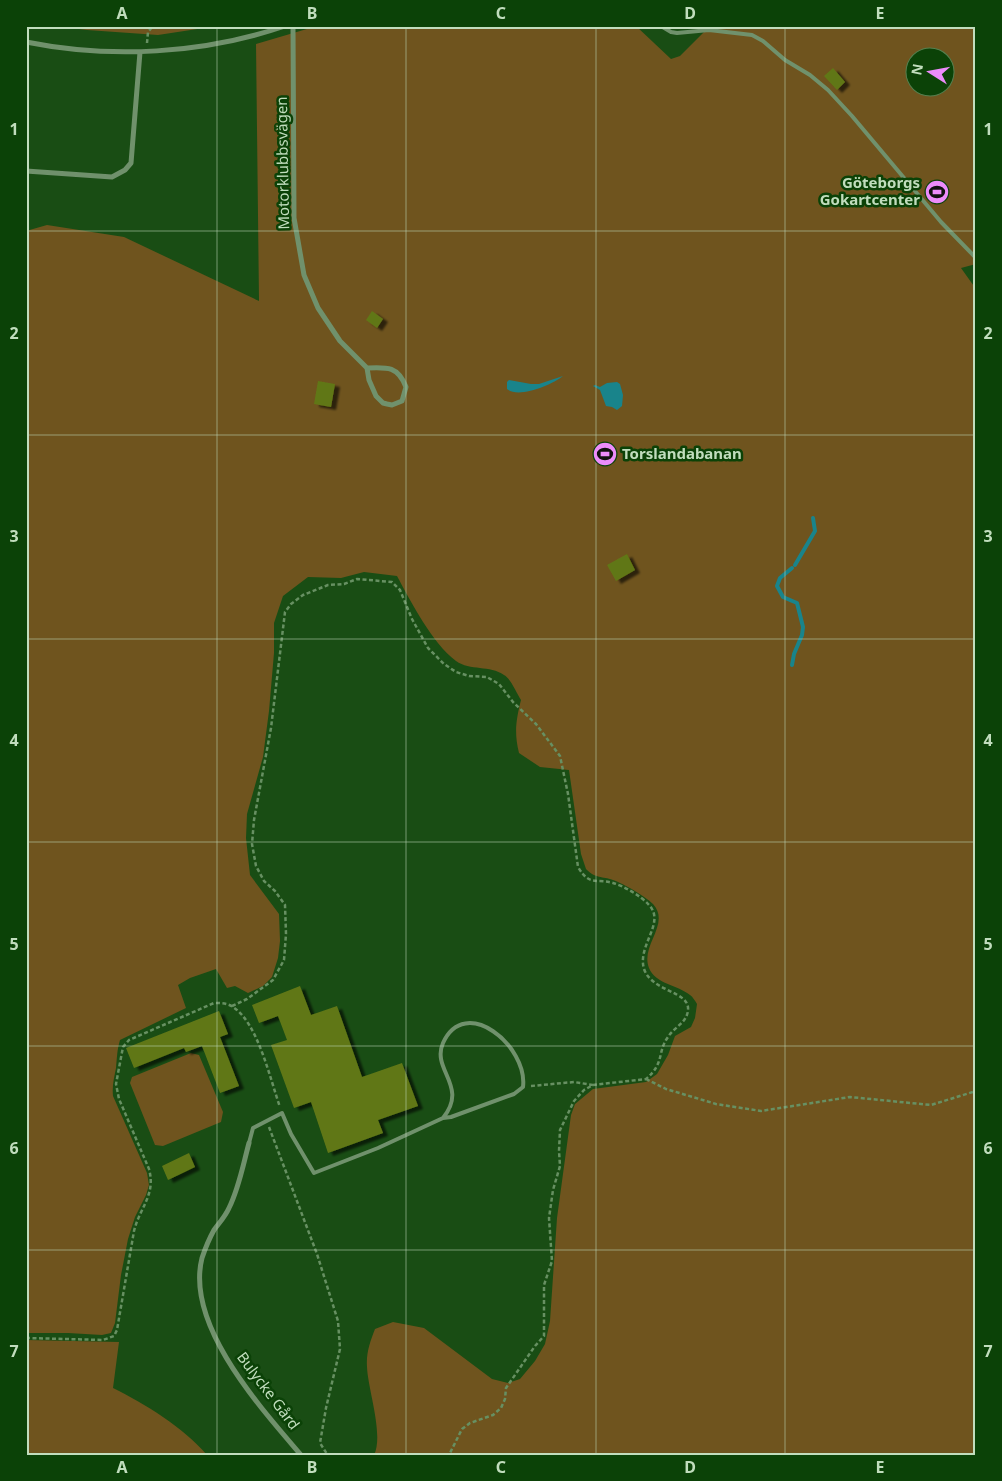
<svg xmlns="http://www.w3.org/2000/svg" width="1002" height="1481" font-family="'Noto Sans',sans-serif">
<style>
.green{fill:#6f541e;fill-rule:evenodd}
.water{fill:#19848b}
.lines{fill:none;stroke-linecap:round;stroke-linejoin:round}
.stream{stroke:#19848b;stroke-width:4}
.building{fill:#617716;filter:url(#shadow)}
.path{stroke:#679062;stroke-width:2.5;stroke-dasharray:4 2.5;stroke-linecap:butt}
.service{stroke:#70916c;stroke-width:4}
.minor{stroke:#70916c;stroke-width:5}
.grid{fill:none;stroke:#c1ddbd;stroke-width:1;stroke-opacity:0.55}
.labels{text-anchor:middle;stroke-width:5;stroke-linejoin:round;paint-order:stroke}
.street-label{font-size:15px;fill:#c1ddbd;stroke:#0b4207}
.poi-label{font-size:15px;font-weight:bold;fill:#c1ddbd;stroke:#0b4207;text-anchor:end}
.neatline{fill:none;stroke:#c1ddbd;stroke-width:2}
.grid-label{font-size:16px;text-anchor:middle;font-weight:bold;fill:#c1ddbd}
</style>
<defs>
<filter id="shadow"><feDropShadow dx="5" dy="3" stdDeviation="1" flood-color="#0009"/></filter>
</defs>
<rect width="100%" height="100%" fill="#194d14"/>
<!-- green -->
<path class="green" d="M 55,26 L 217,26 L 158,35 L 87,30 Z
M 317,26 L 636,26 L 671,59 L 680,56 L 710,26 L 976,26 L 976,264 L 961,268 L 976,289 L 976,1455 L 374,1455 C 384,1435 368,1390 367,1367 C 366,1353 370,1342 375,1329 L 393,1322 L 424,1328 L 492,1379 L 508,1383 L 520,1379 L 535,1361 L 545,1344 L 550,1321 L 557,1218 L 571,1115 L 575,1104 L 593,1089 L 646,1082 L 657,1074 L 668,1055 L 675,1036 L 691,1027 L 695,1018 L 697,1004 C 695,1001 693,997 690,995 C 678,985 655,984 649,968 C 640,945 671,924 653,904 C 645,896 624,884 613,880 C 602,876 596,879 586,869 L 581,854 L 569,770 L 540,767 L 519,753 C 514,733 516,720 521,700 C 516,692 511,679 504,675 C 490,665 470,671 456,661 C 432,643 411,602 397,576 L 364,572 L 341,578 L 308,577 L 283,596 L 274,623 L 274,653 L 269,711 L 263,757 L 247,814 L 246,838 L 250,875 L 279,914 L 280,941 L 278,958 L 272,977 L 263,986 L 248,993 L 235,986 L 227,988 L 216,969 L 190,978 L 178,985 L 186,1008 L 120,1040 C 117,1050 117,1058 116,1068 C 114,1078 112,1086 113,1096 L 147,1173 L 149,1185 L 146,1195 L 135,1217 L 128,1239 L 121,1275 L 115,1323 L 111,1333 L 102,1335 L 68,1333 L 26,1333 L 26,231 L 47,225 L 124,237 L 259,301 L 256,44 ZM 914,58 L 944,58 L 944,88 L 914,88 Z
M 191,1053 L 199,1055 L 223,1112 L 221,1122 L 163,1146 L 155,1145 L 130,1083 L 132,1077 Z
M 26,1340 L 119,1342 L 113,1388 C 145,1404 183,1427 207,1455 L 26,1455 Z"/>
<!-- water -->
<path class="water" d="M 563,376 C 552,385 518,399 507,389 L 507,382 L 509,380 L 531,384 L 539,384 Z
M 617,382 L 620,384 L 623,395 L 622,406 L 617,410 L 612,407 L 606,406 L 600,390 L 593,386 L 595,385 L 600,387 L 607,383 Z"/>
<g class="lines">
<!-- stream -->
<path class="stream" d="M 795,565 L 815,531 L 813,518
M 792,568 L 780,578 L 777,586 L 783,597 L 797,603 L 803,627 L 802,635 L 794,654 L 792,665"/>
</g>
<!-- building -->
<path class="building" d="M 833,68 L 845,82 L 837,90 L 824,76 Z
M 372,311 L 383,319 L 377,328 L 366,320 Z
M 318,381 L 335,384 L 331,407 L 314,404 Z
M 627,554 L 635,570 L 616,581 L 607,565 Z
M 300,986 L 311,1015 L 337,1006 L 362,1077 L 402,1063 L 418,1106 L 378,1120 L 383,1133 L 328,1153 L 311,1102 L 294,1108 L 271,1045 L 287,1040 L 278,1016 L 259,1023 L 252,1005 Z
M 219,1011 L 228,1034 L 220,1037 L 239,1086 L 220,1093 L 202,1046 L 186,1052 L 184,1048 L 134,1068 L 126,1048 Z
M 189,1153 L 195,1167 L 168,1180 L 162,1166 Z"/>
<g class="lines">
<!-- path -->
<path class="path" d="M 147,43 L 148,32 L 153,26
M 232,1006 L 247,999 L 273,980 L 284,960 L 286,934 L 285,905 L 275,891 L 264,881 L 256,866 L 252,844 L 254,820 L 271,728 L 285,612 L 291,604 L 303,595 L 328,585 L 344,584 L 357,579 L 392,582 L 400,590 L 412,619 L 428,648 L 444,664 L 456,672 L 469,676 L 487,677 L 499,684 L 513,702 L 536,724 L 560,756 L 568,794 L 578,867 C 590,887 596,878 613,883 C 624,886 641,896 649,905 C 666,923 637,945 644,969 C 652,992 690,991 688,1010 C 687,1023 674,1027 668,1037 C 657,1052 665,1063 646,1079 L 593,1085 L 584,1090 L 574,1101 L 560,1130 L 559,1151 L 560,1166 L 553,1190 L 549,1218 L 552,1261 L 544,1285 L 544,1336 L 535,1346 L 506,1388 L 505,1399 L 501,1408 L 493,1415 L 470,1423 L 462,1429 L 449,1455
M 646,1079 L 666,1089 L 716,1104 L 761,1111 L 850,1097 L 931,1105 L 976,1091
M 531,1086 L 574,1082 L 593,1085
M 269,1127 L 317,1254 L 338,1321 L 340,1349 L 326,1408 L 320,1443 L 327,1454
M 26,1338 L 103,1340 L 114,1336 L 117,1330 L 134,1231 C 140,1207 156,1195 149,1169 L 119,1099 L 116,1084 L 123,1047 L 129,1040 L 214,1003 C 221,1003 227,1003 233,1007 C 258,1023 270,1079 280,1107"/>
<!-- service -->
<path class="service" d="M 661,26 L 671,32 L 677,33 L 709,30 L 752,35 L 763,41 L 785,60 L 810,75 L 828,90 L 852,116 L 941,222 L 976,258
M 249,1143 L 253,1128 L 282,1113 L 291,1134 L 314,1173 L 378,1148 L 443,1118 C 469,1086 431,1070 443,1043 C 465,994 528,1046 523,1087 L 514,1094 L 451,1117 L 443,1118"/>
<!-- minor -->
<path class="minor" d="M 293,26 L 294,218 L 304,275 L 318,308 L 340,341 L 367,368 L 369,380 L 376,396 L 383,403 L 387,404 L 392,405 L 402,401 L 406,387 C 398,366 387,367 367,368
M 26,42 C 111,59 203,54 285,26
M 26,171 L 112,177 L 125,170 L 131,163 L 140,52
M 249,1143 C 243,1165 239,1188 229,1208 C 225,1217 219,1223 214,1230 C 209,1239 205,1249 202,1258 C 185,1325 261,1408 301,1455"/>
</g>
<!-- grid -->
<path class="grid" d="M 217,26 L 217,1455M 406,26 L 406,1455M 596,26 L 596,1455M 785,26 L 785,1455M 26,231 L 976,231M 26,435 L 976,435M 26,639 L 976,639M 26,842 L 976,842M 26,1046 L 976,1046M 26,1250 L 976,1250"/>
<!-- icons -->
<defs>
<g id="stadium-disc" transform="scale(1.25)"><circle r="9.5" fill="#ec8cfb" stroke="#0b4207"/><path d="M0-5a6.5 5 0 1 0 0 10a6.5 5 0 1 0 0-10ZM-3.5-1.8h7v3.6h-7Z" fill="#111"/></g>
</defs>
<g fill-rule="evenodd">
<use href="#stadium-disc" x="937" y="192"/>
<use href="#stadium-disc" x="605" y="454"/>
</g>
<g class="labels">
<!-- street labels -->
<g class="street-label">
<text transform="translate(283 163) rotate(-91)" y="5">Motorklubbsvägen</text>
<text transform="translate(268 1391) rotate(53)" y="5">Bulycke Gård</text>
</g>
<!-- poi labels -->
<g class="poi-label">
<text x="920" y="188">Göteborgs<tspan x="920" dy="17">Gokartcenter</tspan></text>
<text x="622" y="459" text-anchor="start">Torslandabanan</text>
</g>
</g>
<!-- border -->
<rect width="1002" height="1481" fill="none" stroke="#0b4207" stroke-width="55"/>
<!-- north arrow -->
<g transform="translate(930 72) rotate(281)"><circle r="24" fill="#0b4207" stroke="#548050"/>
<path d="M0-4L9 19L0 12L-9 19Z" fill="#ec8cfb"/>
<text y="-8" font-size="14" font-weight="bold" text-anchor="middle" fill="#c1ddbd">N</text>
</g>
<rect x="28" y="28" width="946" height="1426" class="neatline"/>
<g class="grid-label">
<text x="122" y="19">A</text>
<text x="312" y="19">B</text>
<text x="501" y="19">C</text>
<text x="690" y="19">D</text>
<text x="880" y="19">E</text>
<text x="14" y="135">1</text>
<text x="988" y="135">1</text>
<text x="14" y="339">2</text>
<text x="988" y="339">2</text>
<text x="14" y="542">3</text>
<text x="988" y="542">3</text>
<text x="14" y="746">4</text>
<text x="988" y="746">4</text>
<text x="14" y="950">5</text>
<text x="988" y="950">5</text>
<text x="14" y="1154">6</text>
<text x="988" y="1154">6</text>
<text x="14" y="1357">7</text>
<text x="988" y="1357">7</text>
<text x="122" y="1473">A</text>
<text x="312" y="1473">B</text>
<text x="501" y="1473">C</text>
<text x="690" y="1473">D</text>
<text x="880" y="1473">E</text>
</g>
</svg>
